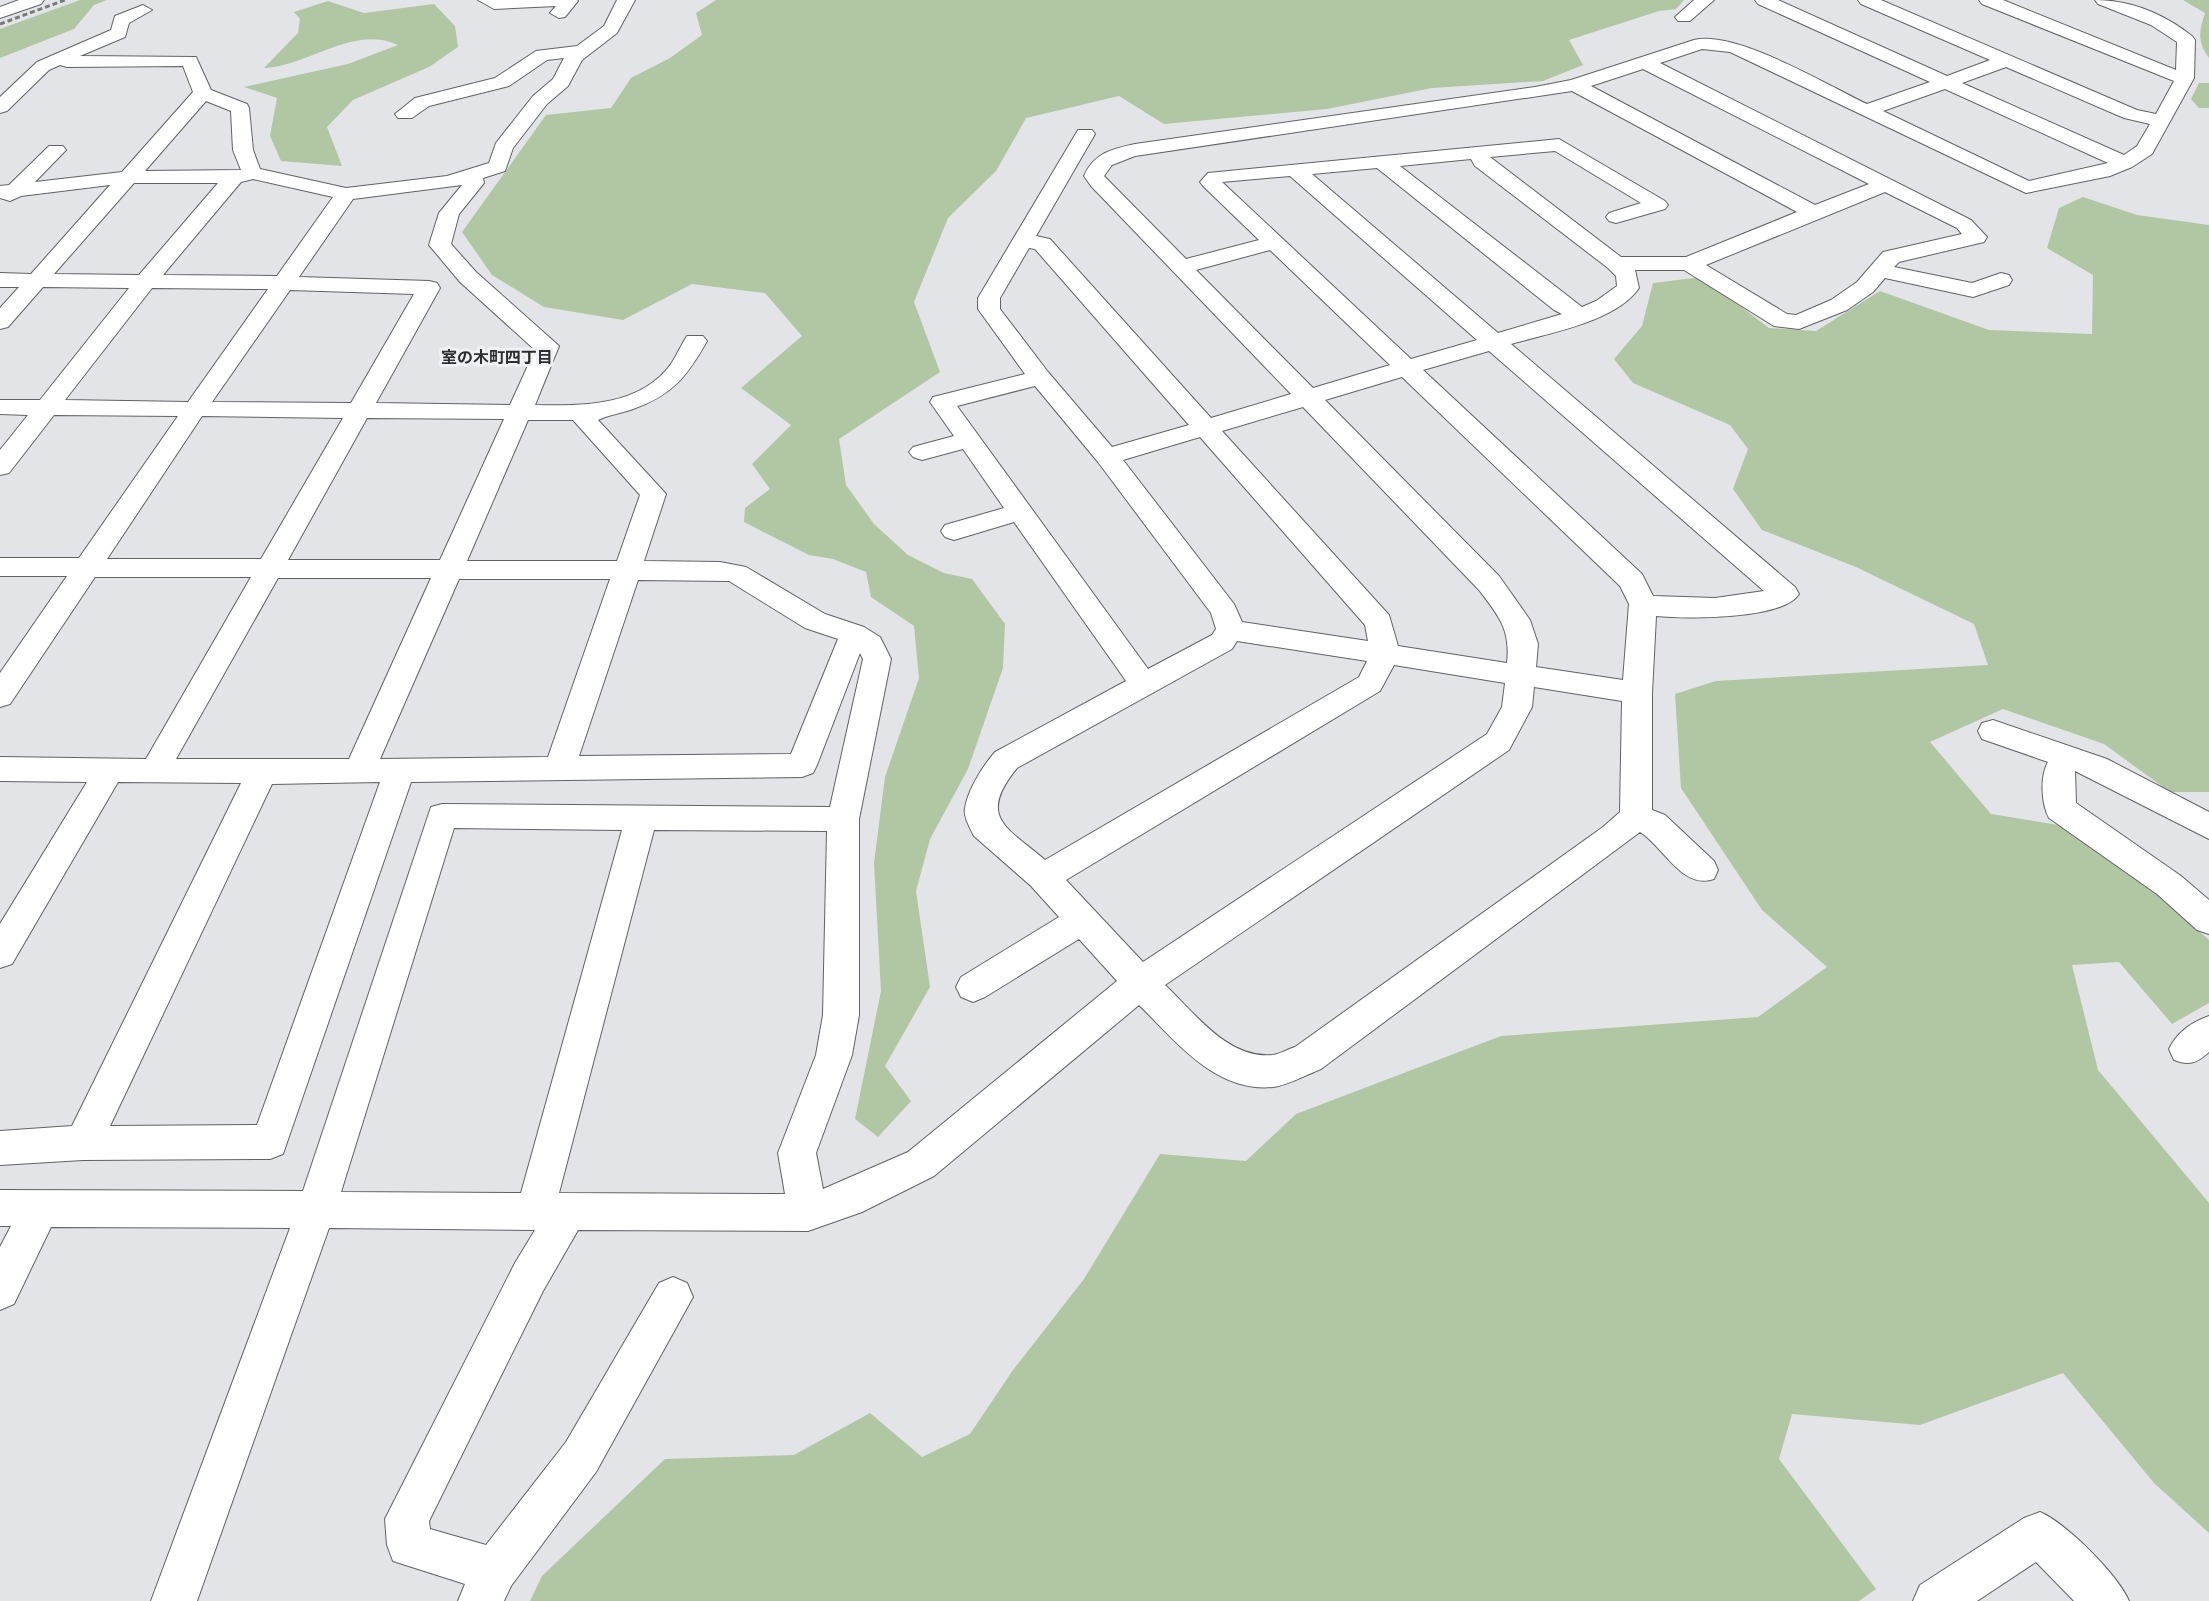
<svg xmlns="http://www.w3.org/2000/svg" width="2209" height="1601" font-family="Figtree,'Noto Sans JP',sans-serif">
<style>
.green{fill:#b1c7a3}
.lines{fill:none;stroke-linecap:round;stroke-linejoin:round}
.minor-casing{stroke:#616265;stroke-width:2}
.minor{fill:#fff;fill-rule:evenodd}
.rail{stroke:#787a7b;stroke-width:3;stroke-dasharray:5 3;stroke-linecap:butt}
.labels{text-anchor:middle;stroke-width:6;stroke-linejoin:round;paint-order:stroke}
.far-neighbourhood-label{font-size:16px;font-weight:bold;fill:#2d2e2f;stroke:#eff1f4}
</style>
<rect width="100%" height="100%" fill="#e2e4e7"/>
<!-- green -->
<path class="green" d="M 80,0 L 107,0 L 94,5 L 74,29 L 0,58 L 0,29 Z
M 716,0 L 1684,0 L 1676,9 L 1659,11 L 1569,40 L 1583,65 L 1543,81 L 1432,88 L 1327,109 L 1164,124 L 1119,96 L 1026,118 L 996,171 L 948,218 L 914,302 L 940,372 L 839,439 L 846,485 L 874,524 L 908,555 L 944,573 L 972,579 L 1005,624 L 1003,668 L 968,769 L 930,839 L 916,891 L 930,987 L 885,1066 L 911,1101 L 878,1137 L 855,1119 L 881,991 L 874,863 L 885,777 L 919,678 L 914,626 L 871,597 L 866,572 L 833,559 L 809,555 L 744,522 L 745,508 L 770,489 L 752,464 L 791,425 L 741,388 L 802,336 L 765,293 L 692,284 L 623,320 L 544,307 L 492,275 L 462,232 L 546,115 L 611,108 L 631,78 L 670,58 L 702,35 L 696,13 Z
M 2183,0 L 2209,0 L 2209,58 C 2197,42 2199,31 2205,13 Z
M 328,1 L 364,13 L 434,4 L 455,26 L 458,47 L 429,67 L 353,100 L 327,127 L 342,166 L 281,161 L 270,136 L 277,98 L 244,87 L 348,64 L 398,45 C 355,24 308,66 264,68 L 298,33 L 300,19 L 294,12 Z
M 2199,83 L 2209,83 L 2209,108 L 2199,108 L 2191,99 Z
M 2083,197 L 2137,215 L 2209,225 L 2209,792 L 2170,792 L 2104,744 L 2003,709 L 1930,742 L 1991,814 L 2065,826 L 2160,896 L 2209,940 L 2209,1003 L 2172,1024 L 2119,962 L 2072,965 L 2098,1070 L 2209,1203 L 2209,1533 L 2154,1483 L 2063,1373 L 1920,1425 L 1792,1414 L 1779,1459 L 1876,1589 L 1859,1601 L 530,1601 L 542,1576 L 665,1459 L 794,1455 L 870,1413 L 922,1457 L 970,1434 L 1013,1370 L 1084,1279 L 1160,1154 L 1246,1161 L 1296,1114 L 1501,1036 L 1758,1017 L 1827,967 L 1762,910 L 1681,788 L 1675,694 L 1716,681 L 1988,665 L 1974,624 L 1856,567 L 1762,530 L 1733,489 L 1748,449 L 1730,425 L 1633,383 L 1614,359 L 1642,326 L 1653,283 L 1702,277 L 1769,328 L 1816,331 L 1880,291 L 1989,330 L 2092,334 L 2093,275 L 2047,248 L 2059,208 Z"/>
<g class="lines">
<!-- minor casing -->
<g class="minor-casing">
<path id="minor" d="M 19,0 L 44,0 L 41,4 L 0,18 L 0,7 Z
M 478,0 L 577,0 L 578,1 L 565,17 L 559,18 L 550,13 L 556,6 L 494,9 Z
M 617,0 L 635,0 L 617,33 L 582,60 L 568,86 L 547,104 L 513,148 L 505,171 L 483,178 L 484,183 L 459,214 L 451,244 L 476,272 L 559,346 L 535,405 C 581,406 640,407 671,364 C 677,355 681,345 687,336 L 703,336 L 707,341 C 687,376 673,395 633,409 C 622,413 608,415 598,420 L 666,494 L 644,561 L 720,562 L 746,567 L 825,614 L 864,627 L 880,637 L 891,659 L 859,819 L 859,1015 L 852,1055 L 816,1153 L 823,1189 L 908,1152 L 1117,981 L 1079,939 L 985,997 L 973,1002 L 961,997 L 956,987 L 961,977 L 1059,917 L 1031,886 L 974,836 C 970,828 963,816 965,808 C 968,789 983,766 995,752 L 1126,681 L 1014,522 L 954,540 L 945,537 L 941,531 L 945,525 L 1004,508 L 963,449 L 922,460 L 913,457 L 909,452 L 913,447 L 954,436 L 930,402 L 933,397 L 1025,374 L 978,309 L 978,298 L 1078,130 L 1092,130 L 1095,134 L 1036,236 L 1050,239 L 1211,418 L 1291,394 L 1091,186 L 1084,176 C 1094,153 1112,149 1135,144 L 1535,87 L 1571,80 L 1694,40 C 1736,30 1827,85 1867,104 L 1930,82 L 1758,4 L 1755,0 L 1778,0 L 1947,76 L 1990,60 L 1861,4 L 1858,0 L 1881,0 L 2137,110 L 2156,114 L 2174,81 L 1982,4 L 1979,0 L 2003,0 L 2176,70 L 2177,42 L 2151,25 L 2098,4 L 2095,0 C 2131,0 2164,14 2192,36 L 2195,40 L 2194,78 L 2152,154 L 2132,167 L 2110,176 L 2026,193 L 1730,52 L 1702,49 L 1660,63 L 1971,220 L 1987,237 L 1984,242 L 1899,262 L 1894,267 L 1972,283 L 2001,273 L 2009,275 L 2012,280 L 2009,285 L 1973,297 L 1885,278 L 1873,292 L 1847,310 L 1799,329 L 1774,326 L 1684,270 L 1635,270 L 1639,288 C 1616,322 1548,333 1511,344 L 1795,587 L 1799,594 C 1783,620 1685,619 1656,616 L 1652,693 L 1652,810 L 1665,815 L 1714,861 L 1718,870 L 1714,879 C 1682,890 1664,847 1640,832 L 1321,1069 C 1306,1075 1288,1085 1273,1087 C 1215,1093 1175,1040 1139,1005 L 934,1176 L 862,1212 L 808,1231 L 578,1230 L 543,1291 L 429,1521 L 430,1529 L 486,1545 L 566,1442 L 659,1283 L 673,1277 L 687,1283 L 693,1297 L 596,1472 L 511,1586 L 504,1601 L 458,1601 L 465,1584 L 393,1561 L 387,1545 L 385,1519 L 515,1263 L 535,1230 L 329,1228 L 197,1601 L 151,1601 L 290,1228 L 51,1227 L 14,1304 L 0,1310 L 0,1247 L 11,1226 L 0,1226 L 0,1190 L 303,1191 L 431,807 L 442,804 L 830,807 L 863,659 L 860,653 L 817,765 L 813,773 L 802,777 L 411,782 L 283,1154 L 270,1159 L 83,1160 L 0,1165 L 0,1131 L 72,1126 L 241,783 L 118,782 L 12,964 L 0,968 L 0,924 L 87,782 L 0,781 L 0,757 L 146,759 L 251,577 L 95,577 L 10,704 L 0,707 L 0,673 L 67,576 L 0,576 L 0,558 L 79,558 L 178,416 L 54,415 L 9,473 L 0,475 L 0,450 L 28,415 L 0,414 L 0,400 L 40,400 L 129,288 L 43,287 L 8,327 L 0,329 L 0,308 L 19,287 L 0,287 L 0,273 L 31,274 L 110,185 L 21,196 L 10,201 L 0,198 L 0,186 L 9,185 L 49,146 L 63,146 L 66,150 L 35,182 L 122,172 L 193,92 L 183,66 L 67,67 L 60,65 L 49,70 L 7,111 L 0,113 L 0,97 L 37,62 L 111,30 L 115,16 L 143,5 L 152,10 L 129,23 L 125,37 L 80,56 L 196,57 L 211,90 L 247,104 L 249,108 L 253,150 L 260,169 L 346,188 L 447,176 L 489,163 L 496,143 L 533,96 L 553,79 L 564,58 L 547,60 L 509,86 L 429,106 L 412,118 L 398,118 L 395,114 L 415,98 L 495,78 L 536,51 L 577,46 L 604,26 ZM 2006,67 L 2124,118 L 2150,124 L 2137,146 L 2124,155 L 1962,83 ZM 1643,69 L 1869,184 L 1815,205 L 1591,86 ZM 1945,89 L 2108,163 L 2029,181 L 1883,111 ZM 1572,91 L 1797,212 L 1686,257 L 1621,257 L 1490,157 L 1555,151 L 1641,203 L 1609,213 L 1606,217 L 1609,221 L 1616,223 L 1665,209 L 1668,205 L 1665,201 L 1559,139 L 1208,173 L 1200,182 L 1203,186 L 1259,240 L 1186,259 L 1104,176 L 1112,165 L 1135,156 ZM 206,101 L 231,111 L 233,150 L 241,170 L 145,171 ZM 1471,159 L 1475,166 L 1608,268 L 1616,276 L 1617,286 L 1596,301 L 1582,307 L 1400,166 ZM 1377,168 L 1554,310 L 1562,314 L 1498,333 L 1312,174 ZM 1290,176 L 1477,340 L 1411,359 L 1222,182 ZM 253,179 L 333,197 L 277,276 L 163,275 L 241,182 ZM 134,183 L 218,183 L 139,275 L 54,274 ZM 462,185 L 439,213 L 429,245 L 460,282 L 535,350 L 510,405 L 376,403 L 440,288 L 437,283 L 429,281 L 299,277 L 353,199 ZM 1885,192 L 1957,228 L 1962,234 L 1883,252 L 1857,282 L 1831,300 L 1796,315 L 1787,314 L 1706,265 ZM 1029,248 L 1035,249 L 1189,425 L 1112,447 L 1048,372 L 1000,309 L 1000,298 ZM 1270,250 L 1390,365 L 1313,388 L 1196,270 ZM 152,288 L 268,289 L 188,402 L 65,400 ZM 290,290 L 414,294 L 351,403 L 212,402 ZM 1489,351 L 1764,591 L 1715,598 L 1653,596 L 1642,574 L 1423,370 ZM 1402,377 L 1620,586 L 1629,604 L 1623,680 L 1536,667 L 1538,644 L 1530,620 L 1499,576 L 1325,400 ZM 1035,386 L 1098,462 L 1211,613 L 1216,629 L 1212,635 L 1148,669 L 957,406 ZM 1303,407 L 1479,590 C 1498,615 1511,629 1507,663 L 1398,646 L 1389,615 L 1222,431 ZM 202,416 L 343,418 L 261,559 L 107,559 ZM 367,418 L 504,419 L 440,560 L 288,560 ZM 528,420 L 573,420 L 640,495 L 617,561 L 467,561 ZM 1200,437 L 1365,625 L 1368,641 L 1242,622 L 1234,604 L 1123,460 ZM 278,578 L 431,578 L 349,759 L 176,759 ZM 459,579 L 610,579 L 548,757 L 380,759 ZM 638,580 L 729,581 L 805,628 L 838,639 L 791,754 L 579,756 ZM 1237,641 L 1367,661 L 1359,677 L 1045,860 C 1008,828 976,818 1017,768 L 1232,649 ZM 1394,665 L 1505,683 L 1502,707 L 1487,734 L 1143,962 L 1066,880 L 1380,691 ZM 1534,687 L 1622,701 L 1620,812 L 1603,827 L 1295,1047 C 1288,1049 1280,1054 1273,1055 C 1228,1060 1194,1012 1165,985 L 1509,750 L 1532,707 ZM 380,782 L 257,1125 L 110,1126 L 272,784 ZM 454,828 L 622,830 L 521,1193 L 341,1192 ZM 654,830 L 827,831 L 823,1015 L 816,1055 L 778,1153 L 785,1194 L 559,1193 Z
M 1694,0 L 1714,0 L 1690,21 L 1678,21 L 1675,17 Z
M 1993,720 L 2107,759 L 2209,812 L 2209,839 L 2075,771 L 2076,803 L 2181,876 L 2209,900 L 2209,934 L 2197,930 L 2157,894 L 2049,818 C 2041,803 2040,776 2048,762 L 1982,739 L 1978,731 L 1982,723 Z
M 2209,1016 L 2209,1052 C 2197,1063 2189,1066 2174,1060 L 2169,1049 C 2177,1032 2192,1022 2209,1016 Z
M 2040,1512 C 2066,1523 2118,1575 2129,1601 L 2074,1601 L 2036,1562 L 1977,1601 L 1913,1601 L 1920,1585 L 2024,1518 Z"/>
</g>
<!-- minor -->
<use href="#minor" class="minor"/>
<!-- rail -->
<path class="rail" d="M 0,24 L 65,0"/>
</g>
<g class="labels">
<!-- far-neighbourhood labels -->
<g class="far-neighbourhood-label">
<text x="497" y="363">室の木町四丁目</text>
</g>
</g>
</svg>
